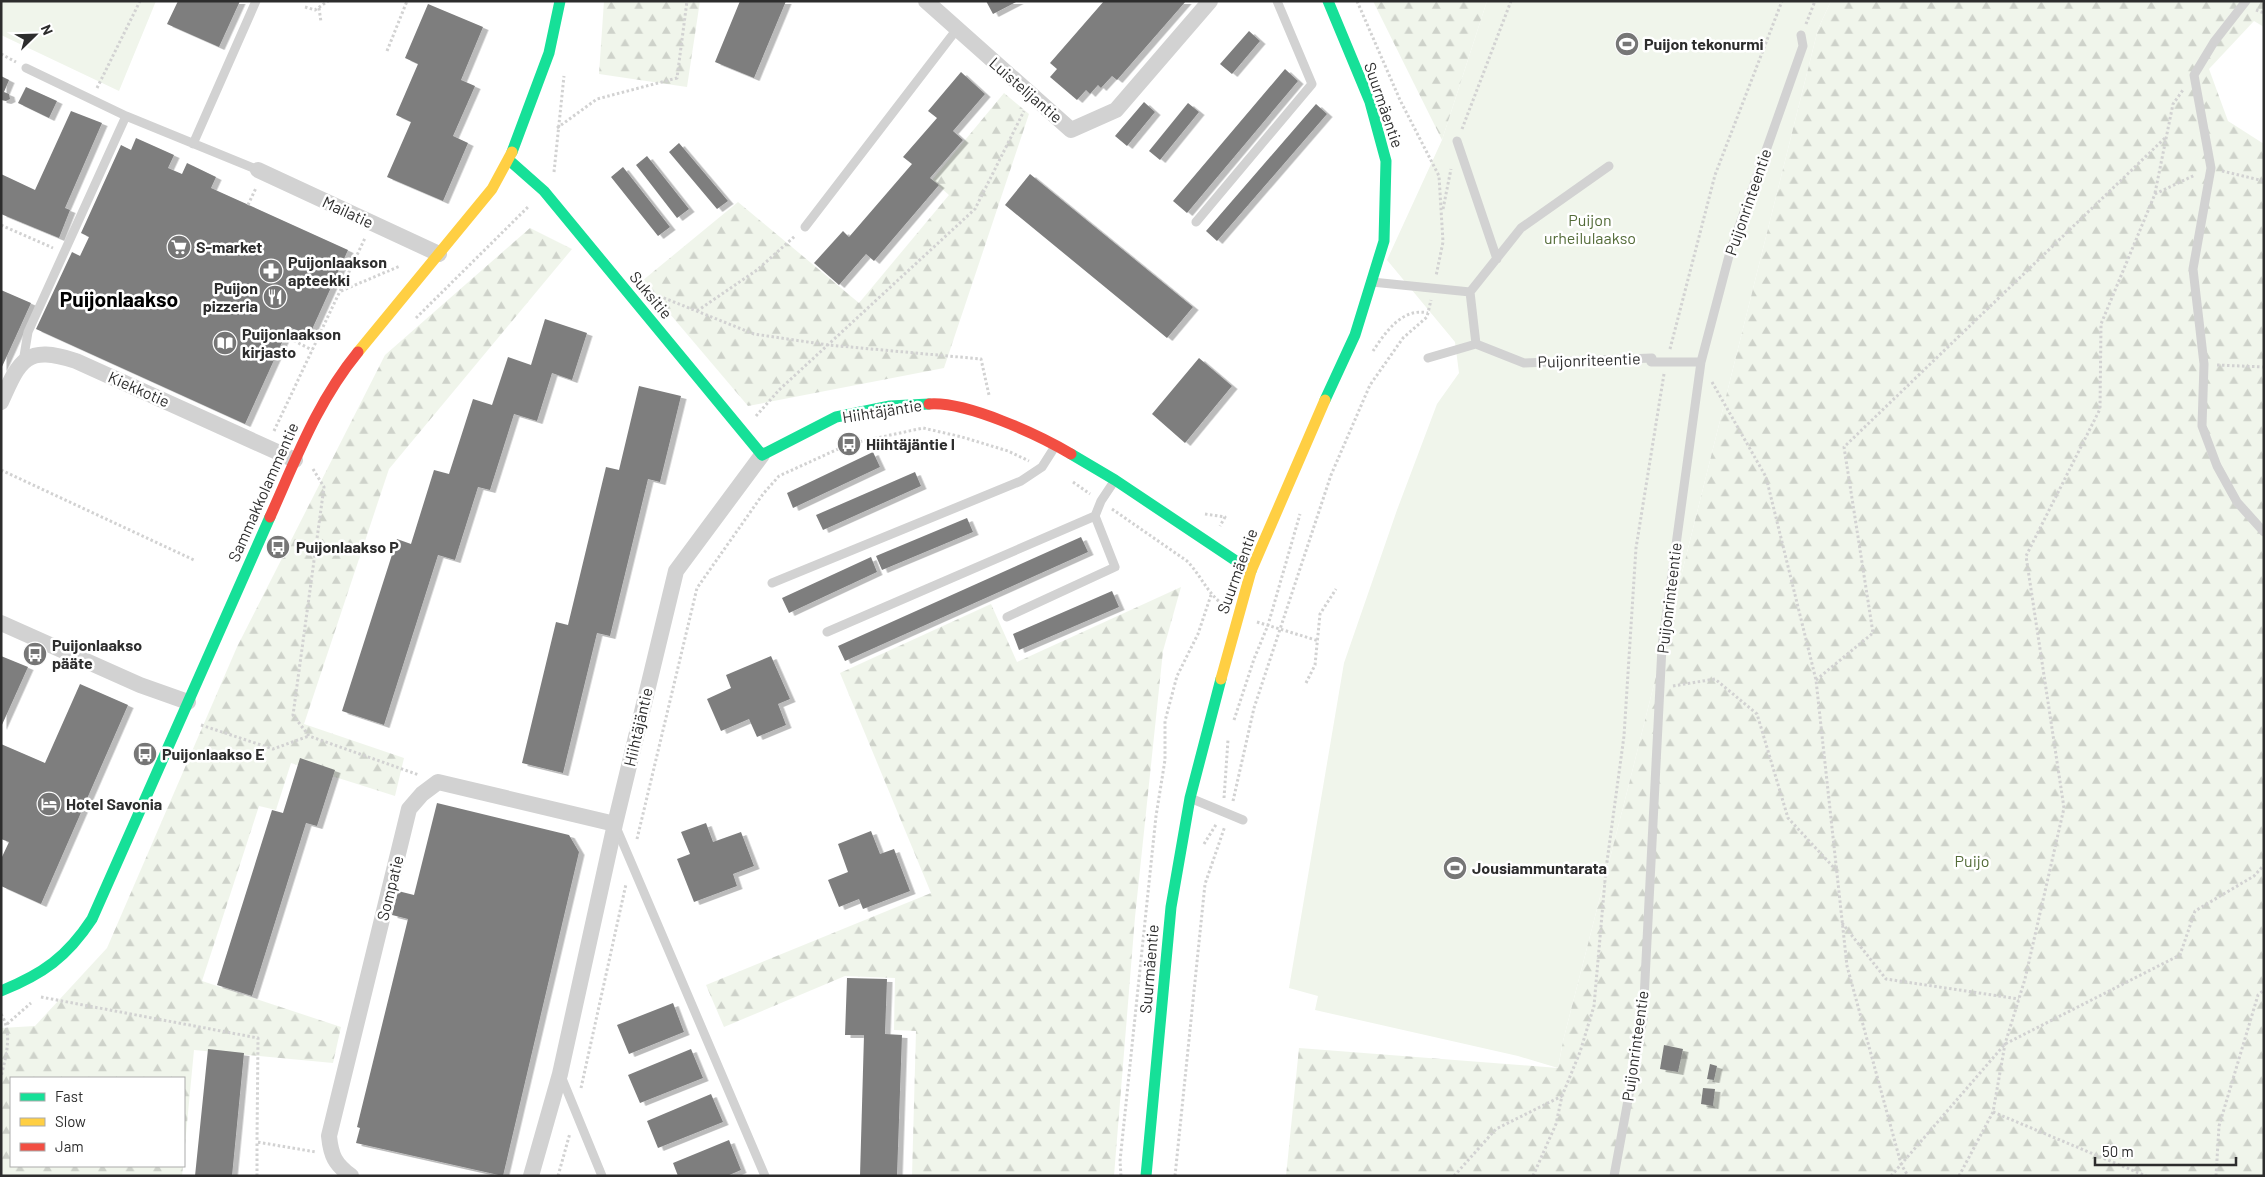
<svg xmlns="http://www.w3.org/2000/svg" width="2265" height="1177" font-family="Barlow,sans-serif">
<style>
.green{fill:#f0f5eb}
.forest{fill:url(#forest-firs)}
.building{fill:#7e7e7e;filter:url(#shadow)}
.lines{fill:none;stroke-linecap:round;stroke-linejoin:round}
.path{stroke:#d2d2d2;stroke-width:3;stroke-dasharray:2.5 2.5;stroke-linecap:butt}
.lane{stroke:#d2d2d2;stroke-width:9}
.street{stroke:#d2d2d2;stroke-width:16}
.fast{stroke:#16e098;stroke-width:11}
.slow{stroke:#ffcf43;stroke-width:11}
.jam{stroke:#f24e42;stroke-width:11}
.labels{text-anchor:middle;stroke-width:5;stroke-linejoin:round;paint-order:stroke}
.poi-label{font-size:16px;font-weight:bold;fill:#2d2d2d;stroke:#fff;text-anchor:start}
.street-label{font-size:16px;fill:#2d2d2d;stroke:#fff}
.park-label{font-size:16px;fill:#536b38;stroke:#fff}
.district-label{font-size:21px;font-weight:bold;fill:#000;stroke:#fff}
</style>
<defs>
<pattern id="forest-firs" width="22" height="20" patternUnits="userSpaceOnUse" patternTransform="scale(1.25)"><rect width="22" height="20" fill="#f0f5eb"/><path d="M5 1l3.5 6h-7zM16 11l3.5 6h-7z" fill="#ced2ca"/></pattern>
<filter id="shadow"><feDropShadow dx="5.5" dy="3" stdDeviation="0" flood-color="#0004"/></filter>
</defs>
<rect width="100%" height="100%" fill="#fff"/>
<!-- green -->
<path class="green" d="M 1,1 L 156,1 L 119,91 L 1,35 Z
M 1487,1 L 1831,1 L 1818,29 L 1628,788 L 1563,1041 L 1558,1068 L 1518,1056 L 1315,1010 L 1318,996 L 1289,988 L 1344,663 L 1397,510 L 1437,404 L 1459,373 L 1455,342 L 1387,260 L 1442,140 Z"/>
<!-- forest -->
<path class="forest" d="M 604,1 L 700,1 L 687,87 L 599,74 Z
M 1373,1 L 1487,1 L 1442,140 Z
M 1831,1 L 2264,1 L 2264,27 L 2254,21 L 2209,69 L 2228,121 L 2264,144 L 2264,1176 L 1286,1176 L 1299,1048 L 1558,1068 L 1563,1041 L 1628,788 L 1818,29 Z
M 1004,93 L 1029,114 L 944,368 L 748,406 L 642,281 L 738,202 L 859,303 L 949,195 L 932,180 Z
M 530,228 L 572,249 L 389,469 L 304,724 L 404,758 L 395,796 L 291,763 L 276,810 L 259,806 L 202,981 L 341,1027 L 333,1063 L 194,1050 L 184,1155 L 184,1078 L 11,1078 L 11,1166 L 183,1166 L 182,1176 L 1,1176 L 1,1028 L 35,1026 L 107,948 L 237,647 L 385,355 Z
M 1181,587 L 1163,651 L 1135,917 L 1114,1176 L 912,1176 L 916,1031 L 894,1030 L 895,978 L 845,976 L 724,1027 L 706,985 L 931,893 L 840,673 L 991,604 L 1017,662 Z"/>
<!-- building -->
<path class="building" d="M 178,1 L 240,1 L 219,47 L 167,24 Z
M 740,1 L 786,1 L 754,78 L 715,62 Z
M 986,1 L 1018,1 L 993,14 Z
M 1104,1 L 1186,1 L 1117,80 L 1112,76 L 1101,88 L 1098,85 L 1090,94 L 1086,90 L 1077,100 L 1050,77 L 1057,69 L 1050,63 Z
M 428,4 L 483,27 L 461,80 L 475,86 L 453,136 L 468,143 L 443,201 L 387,177 L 411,122 L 396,115 L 418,64 L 405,58 Z
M 1249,31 L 1260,41 L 1232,74 L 1220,64 Z
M 1285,69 L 1298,81 L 1187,213 L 1173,201 Z
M 961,72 L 985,94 L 953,131 L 963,140 L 930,178 L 939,185 L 874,261 L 866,254 L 839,285 L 814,263 L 843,231 L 849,237 L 912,164 L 903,157 L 937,118 L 928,111 Z
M 1,76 L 9,80 L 4,92 L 9,94 L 10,99 L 6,101 L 1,100 Z
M 26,87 L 57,101 L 49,118 L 18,103 Z
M 1144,102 L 1155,112 L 1127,146 L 1115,136 Z
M 1188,103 L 1199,112 L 1160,160 L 1149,151 Z
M 1316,104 L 1327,114 L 1217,241 L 1206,231 Z
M 71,111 L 102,123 L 65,208 L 70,210 L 59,238 L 1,214 L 1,174 L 35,190 Z
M 136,138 L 174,155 L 168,168 L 182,174 L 187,163 L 216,177 L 211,188 L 348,250 L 309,336 L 289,327 L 245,424 L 36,329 L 72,252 L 80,256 L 89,237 L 81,233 L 121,145 L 131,150 Z
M 679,143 L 728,201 L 717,209 L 669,152 Z
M 647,156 L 689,209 L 677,218 L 636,165 Z
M 623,167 L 670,227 L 658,236 L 611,177 Z
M 1030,174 L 1193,307 L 1167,338 L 1005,205 Z
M 1,290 L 31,303 L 1,369 Z
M 545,319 L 587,333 L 572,380 L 552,373 L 537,421 L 514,414 L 490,490 L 478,487 L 455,560 L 438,555 L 384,725 L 342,711 L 397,539 L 411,544 L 434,470 L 449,474 L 473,399 L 492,405 L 508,357 L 531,365 Z
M 1199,358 L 1232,386 L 1185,443 L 1152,414 Z
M 639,386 L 681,396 L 660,482 L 648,479 L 610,636 L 597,633 L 563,773 L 522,763 L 556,622 L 568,625 L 606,467 L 619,470 Z
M 873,452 L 880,467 L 793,508 L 787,493 Z
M 915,472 L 921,486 L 823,530 L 816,515 Z
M 967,518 L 973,532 L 882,570 L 876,556 Z
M 1081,537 L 1088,552 L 845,661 L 838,646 Z
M 871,557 L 877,572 L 789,613 L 782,598 Z
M 1112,591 L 1119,607 L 1019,650 L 1013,634 Z
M 1,656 L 28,667 L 1,727 Z
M 771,656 L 790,699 L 778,704 L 786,725 L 757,737 L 749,719 L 721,731 L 707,699 L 731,688 L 726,675 Z
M 80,684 L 128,705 L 41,904 L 1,886 L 1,859 L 9,842 L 1,839 L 1,744 L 45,763 Z
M 300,758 L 335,770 L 317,826 L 306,823 L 252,996 L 217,985 L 272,810 L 283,813 Z
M 437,803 L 569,835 L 579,852 L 503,1176 L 356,1143 L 360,1128 L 357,1127 L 408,919 L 392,915 L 398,891 L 414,895 Z
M 706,823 L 713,842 L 741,832 L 754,866 L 733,874 L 737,886 L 694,902 L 677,859 L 690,854 L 681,832 Z
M 871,831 L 880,854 L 894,849 L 910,891 L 863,909 L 859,899 L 839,907 L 828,880 L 848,872 L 838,844 Z
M 847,978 L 887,979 L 885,1034 L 902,1035 L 897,1176 L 860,1176 L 864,1035 L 845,1035 Z
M 673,1003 L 684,1032 L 629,1054 L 617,1025 Z
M 1664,1045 L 1683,1049 L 1678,1072 L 1660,1069 Z
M 208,1049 L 244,1053 L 232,1176 L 195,1176 Z
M 691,1049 L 703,1078 L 640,1103 L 628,1075 Z
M 1710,1064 L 1717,1066 L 1714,1080 L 1707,1079 Z
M 1703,1088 L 1715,1089 L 1713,1106 L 1701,1104 Z
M 711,1094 L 723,1122 L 658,1148 L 647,1121 Z
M 729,1140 L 741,1170 L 727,1176 L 678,1176 L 673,1163 Z"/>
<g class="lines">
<!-- path -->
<path class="path" d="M 1357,1 L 1400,100 L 1439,176 L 1443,242 L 1436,276
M 305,7 L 315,10 L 328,1
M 319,8 L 321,22
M 2256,10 L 2264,13
M 1806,24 L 1815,1
M 387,51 L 407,1
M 1,54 L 16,62
M 97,88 L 140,1
M 557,128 L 597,99 L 677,78 L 687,1
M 1462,129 L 1511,1
M 2222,171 L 2264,181
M 554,172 L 564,76
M 2155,193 L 2173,104 L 2183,90
M 248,205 L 256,188
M 1443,209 L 1451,169
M 1,225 L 53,248
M 341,291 L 400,266
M 659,296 L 754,334 L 828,345 L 981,359 L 989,395
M 697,311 L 757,270 L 795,236
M 416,318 L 529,206
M 285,336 L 312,350
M 1670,349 L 1715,175 L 1782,1
M 1373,351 C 1385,333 1402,307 1428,313
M 2217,365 L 2264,367
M 1712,382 L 1766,477 L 1816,680 L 1847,966 L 1901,1164 L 1908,1176
M 756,416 L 779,390 L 975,209 L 1024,111
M 274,431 L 365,238
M 313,469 L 324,487 L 293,715 L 309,736 L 419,775
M 1,470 L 194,560
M 1073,482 L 1090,494
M 1112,509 L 1187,561 C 1200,574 1206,591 1221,603
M 1205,514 L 1225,517 L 1220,526
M 1257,622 L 1319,641
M 1816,680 L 1873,633 L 1844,447 L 2166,137
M 1306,683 L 1315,665 L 1320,614 L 1336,589
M 1673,686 L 1715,679 L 1757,714 L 1788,818 L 1836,870
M 1234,720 L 1254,659 L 1268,625 L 1300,514
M 201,725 L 273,749 L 309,736
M 1224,798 L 1228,740
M 1233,801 L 1254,708 L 1331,475 L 1370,385 L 1403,338 L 1427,317 L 1431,300
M 637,839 L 697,588 L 763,494 L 779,476 L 849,444 L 923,428 L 962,437 L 1008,451 L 1029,461
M 1204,844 L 1217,823
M 1842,923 L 1886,979 L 2019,999
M 41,997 L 258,1038 L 257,1142
M 1,1014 C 13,1033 6,1056 1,1077
M 7,1024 L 31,1003
M 581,1088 L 626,884
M 1993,1112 L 2146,1176
M 257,1176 L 257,1142 L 316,1152
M 558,1176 L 570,1133
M 1121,1176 L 1120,1161 L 1156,816 L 1165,760 L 1165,721 L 1177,676 L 1198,634 L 1211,595
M 1175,1176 L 1205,884 L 1225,826
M 1454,1176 L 1496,1129 L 1562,1096
M 1533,1176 L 1556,1124 L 1562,1096 L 1580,1052 L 1594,1006 L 1606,869 L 1624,736 L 1636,548 L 1664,374
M 1891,1176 L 2005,1044 L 2180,955 L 2195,911 L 2254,876 L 2264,865
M 1959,1176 L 1993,1112 L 2005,1044 L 2025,979 L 2064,808 L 2026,556 L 2100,409 L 2101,324 L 2155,194 L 2195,175
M 2216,1176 L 2219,1126 L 2258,995 L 2264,990"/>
<!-- lane -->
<path class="lane" d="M 2246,1 L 2214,42 L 2194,75 L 2211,168 L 2193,269 L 2204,364 L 2202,426 L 2217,466 L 2237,502 L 2264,532
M 26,68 L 126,116
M 1457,141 L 1497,259
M 193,144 L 256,1
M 1196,222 L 1312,84 L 1277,1
M 805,227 L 957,29
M 1372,282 L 1470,292 L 1476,344 L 1524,363 L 1652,358 L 1651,362 L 1701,362
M 1470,292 L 1521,228 L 1609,166
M 1428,358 L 1476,344
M 23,362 L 28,332 L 126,116 L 258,170
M 772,583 L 1021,481 L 1042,467 L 1056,445
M 1007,617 L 1115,567 L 1095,516
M 827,632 L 1095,516 L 1101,501 L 1115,480
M 1190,798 L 1243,820
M 616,827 L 765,1176
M 561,1076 L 602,1176
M 1614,1176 L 1643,1019 L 1662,647 L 1701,362 L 1730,252 L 1803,46 L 1801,35"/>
<!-- street -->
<path class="street" d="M 926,1 L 1071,130 L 1116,110 L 1210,1
M 258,170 L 439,254
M 1,402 C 20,359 26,345 76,361 L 295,460
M 1,623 L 140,685 L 188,702
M 351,1176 C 335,1164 331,1156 329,1136 L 409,809 L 422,794 L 438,782 L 615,824
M 531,1176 L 560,1074 L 615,824 L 676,571 L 762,455"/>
<!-- fast -->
<path class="fast" d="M 512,152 L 549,53 L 560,1
M 509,160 L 544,191 L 762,455 L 836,417 L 890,406 L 929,404
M 1325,400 L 1355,335 L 1384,241 L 1386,161 L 1370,102 L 1328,1
M 1071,454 L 1115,480 L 1251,571
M 1,991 C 43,974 67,957 92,919 L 270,517
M 1146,1176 L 1171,907 L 1190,798 L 1221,679"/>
<!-- slow -->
<path class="slow" d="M 358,352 L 492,189 L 512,152
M 1221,679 L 1251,571 L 1325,400"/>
<!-- jam -->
<path class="jam" d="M 929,404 C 966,401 1039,435 1071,454
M 270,517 C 296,459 317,402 358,352"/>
</g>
<!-- icons -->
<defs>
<g id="stadium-disc" transform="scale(1.25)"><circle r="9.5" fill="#767676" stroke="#fff"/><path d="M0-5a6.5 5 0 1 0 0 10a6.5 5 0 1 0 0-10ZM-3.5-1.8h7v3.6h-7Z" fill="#fff"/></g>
<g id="supermarket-disc" transform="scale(1.25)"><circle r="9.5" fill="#767676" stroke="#fff"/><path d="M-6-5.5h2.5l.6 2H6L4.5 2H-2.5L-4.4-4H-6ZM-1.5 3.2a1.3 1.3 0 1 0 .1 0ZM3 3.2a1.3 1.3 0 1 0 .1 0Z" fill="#fff"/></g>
<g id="pharmacy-disc" transform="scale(1.25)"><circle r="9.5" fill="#767676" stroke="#fff"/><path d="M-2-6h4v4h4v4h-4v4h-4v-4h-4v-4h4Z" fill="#fff"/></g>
<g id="restaurant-disc" transform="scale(1.25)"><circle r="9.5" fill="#767676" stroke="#fff"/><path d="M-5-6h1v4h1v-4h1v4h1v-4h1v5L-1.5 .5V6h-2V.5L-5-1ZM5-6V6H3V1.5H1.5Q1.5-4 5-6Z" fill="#fff"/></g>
<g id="library-disc" transform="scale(1.25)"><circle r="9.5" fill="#767676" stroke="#fff"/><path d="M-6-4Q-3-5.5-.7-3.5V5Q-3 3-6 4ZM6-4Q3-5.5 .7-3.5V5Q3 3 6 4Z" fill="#fff"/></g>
<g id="bus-disc" transform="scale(1.25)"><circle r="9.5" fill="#767676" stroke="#fff"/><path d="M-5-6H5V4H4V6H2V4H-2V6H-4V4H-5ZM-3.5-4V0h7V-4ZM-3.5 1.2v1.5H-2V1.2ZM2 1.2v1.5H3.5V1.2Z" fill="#fff"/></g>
<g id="hotel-disc" transform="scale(1.25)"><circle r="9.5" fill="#767676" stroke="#fff"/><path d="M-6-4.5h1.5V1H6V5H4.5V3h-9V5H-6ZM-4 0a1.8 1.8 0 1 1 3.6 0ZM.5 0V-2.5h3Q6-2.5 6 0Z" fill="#fff"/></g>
</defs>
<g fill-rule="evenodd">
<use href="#stadium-disc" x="1627" y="44"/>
<use href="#supermarket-disc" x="179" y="247"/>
<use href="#pharmacy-disc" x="271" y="271"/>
<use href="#restaurant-disc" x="275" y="297"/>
<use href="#library-disc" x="225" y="343"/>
<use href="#bus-disc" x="849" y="444"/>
<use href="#bus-disc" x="278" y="547"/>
<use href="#bus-disc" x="35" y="654"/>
<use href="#bus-disc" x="145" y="754"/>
<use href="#hotel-disc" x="49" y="804"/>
<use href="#stadium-disc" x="1455" y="868"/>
</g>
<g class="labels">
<!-- poi labels -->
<g class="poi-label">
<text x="1644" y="50">Puijon tekonurmi</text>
<text x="196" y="253">S-market</text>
<text x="288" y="268">Puijonlaakson<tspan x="288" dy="18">apteekki</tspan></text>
<text x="258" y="294" text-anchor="end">Puijon<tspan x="258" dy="18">pizzeria</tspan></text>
<text x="242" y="340">Puijonlaakson<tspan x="242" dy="18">kirjasto</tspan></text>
<text x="866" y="450">Hiihtäjäntie I</text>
<text x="296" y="553">Puijonlaakso P</text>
<text x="52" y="651">Puijonlaakso<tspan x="52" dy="18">pääte</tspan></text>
<text x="162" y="760">Puijonlaakso E</text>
<text x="66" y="810">Hotel Savonia</text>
<text x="1472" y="874">Jousiammuntarata</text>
</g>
<!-- street labels -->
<g class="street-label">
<text transform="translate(1026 90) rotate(41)" y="6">Luistelijantie</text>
<text transform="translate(1384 105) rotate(71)" y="6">Suurmäentie</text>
<text transform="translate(1748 202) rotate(-71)" y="6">Puijonrinteentie</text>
<text transform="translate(348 212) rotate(25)" y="6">Mailatie</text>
<text transform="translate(651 295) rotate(50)" y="6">Suksitie</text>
<text transform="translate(1589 360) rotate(-2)" y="6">Puijonriteentie</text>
<text transform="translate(139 389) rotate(24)" y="6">Kiekkotie</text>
<text transform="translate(882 411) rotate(-9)" y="6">Hiihtäjäntie</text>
<text transform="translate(263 492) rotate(-66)" y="6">Sammakkolammentie</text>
<text transform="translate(1237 571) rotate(-70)" y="6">Suurmäentie</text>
<text transform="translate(1669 598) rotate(-83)" y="6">Puijonrinteentie</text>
<text transform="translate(638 727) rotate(-77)" y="6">Hiihtäjäntie</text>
<text transform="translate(390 888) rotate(-76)" y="6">Sompatie</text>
<text transform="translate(1149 969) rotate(-85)" y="6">Suurmäentie</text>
<text transform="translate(1635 1046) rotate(-82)" y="6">Puijonrinteentie</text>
</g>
<!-- park labels -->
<g class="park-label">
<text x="1590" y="226">Puijon<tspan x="1590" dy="18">urheilulaakso</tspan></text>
<text x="1972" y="867">Puijo</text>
</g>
<!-- district labels -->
<g class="district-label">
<text x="119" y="307">Puijonlaakso</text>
</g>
</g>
<!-- border -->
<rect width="2265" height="1177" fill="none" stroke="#2d2d2d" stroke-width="5"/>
<!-- legend -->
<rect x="10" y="1077" width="175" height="90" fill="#ffffff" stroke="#ababab"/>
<rect x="20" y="1093" width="25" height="8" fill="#16e098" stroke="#ababab"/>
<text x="55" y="1102" font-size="15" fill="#2d2d2d">Fast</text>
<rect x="20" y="1118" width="25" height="8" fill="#ffcf43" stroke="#ababab"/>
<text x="55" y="1127" font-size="15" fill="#2d2d2d">Slow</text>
<rect x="20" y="1143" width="25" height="8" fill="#f24e42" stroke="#ababab"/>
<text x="55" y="1152" font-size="15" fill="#2d2d2d">Jam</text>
<!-- north arrow -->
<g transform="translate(35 35) rotate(67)" stroke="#ffffff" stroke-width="4" paint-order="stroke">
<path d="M0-4L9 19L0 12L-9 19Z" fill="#2d2d2d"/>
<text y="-8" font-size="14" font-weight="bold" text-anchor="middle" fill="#2d2d2d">N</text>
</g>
<!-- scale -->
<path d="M2095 1157v8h141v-8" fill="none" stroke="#2d2d2d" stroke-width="2.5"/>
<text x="2102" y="1157" font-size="15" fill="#2d2d2d" stroke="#ffffff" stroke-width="4" paint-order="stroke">50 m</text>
</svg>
